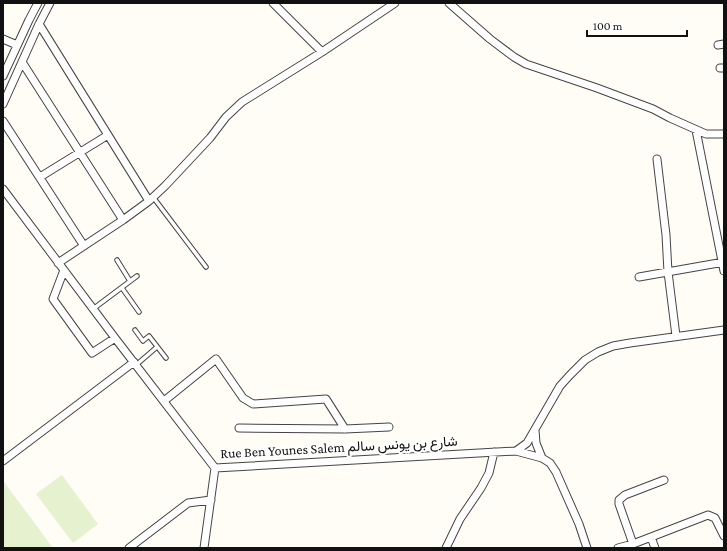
<svg xmlns="http://www.w3.org/2000/svg" width="727" height="551" font-family="'Crimson Pro',Vazirmatn,serif">
<style>
.pitch{fill:#e6f2cf}
.lines{fill:none;stroke-linecap:round;stroke-linejoin:round}
.lane-casing{stroke:#444;stroke-width:5.5}
.street-casing{stroke:#444;stroke-width:9}
.lane{stroke:#fff;stroke-width:3.5}
.street{stroke:#fff;stroke-width:7}
.labels{text-anchor:middle;stroke-width:4;stroke-linejoin:round;paint-order:stroke}
.street-label{font-size:14px;fill:#111;stroke:#fff}
</style>
<rect width="100%" height="100%" fill="#fffdf5"/>
<!-- pitch -->
<path class="pitch" d="M 62,475 L 98,524 L 73,543 L 36,494 Z
M 4,482 L 53,548 L 3,548 L 3,483 Z"/>
<g class="lines">
<!-- lane casing -->
<g class="lane-casing">
<path id="lane" d="M 153,197 L 206,267
M 117,260 L 130,281
M 122,288 L 139,312
M 93,309 L 137,276
M 135,330 L 143,341 L 149,336 L 166,358
M 136,365 L 157,347"/>
</g>
<!-- street casing -->
<g class="street-casing">
<path id="street" d="M 273,3 L 322,52
M 449,3 L 490,39 L 514,57 L 526,64 L 597,88 L 653,109 L 670,118 L 706,134 L 724,134
M 39,24 L 149,201
M 3,39 L 17,45
M 718,45 L 724,44
M 22,62 L 123,220
M 720,68 L 724,68
M 3,76 L 29,20 L 38,3
M 3,104 L 39,24 L 50,3
M 3,121 L 84,246
M 696,130 L 724,271
M 657,159 L 666,235 L 668,272 L 676,336
M 40,177 L 108,135
M 3,189 L 115,338 L 215,468
M 58,263 L 123,220 L 149,201 L 165,186 L 210,138 L 226,117 L 242,102 L 322,52 L 395,3
M 64,270 L 53,299 L 92,353 L 115,338
M 639,277 L 724,262
M 164,401 L 216,359 L 243,398 L 253,404 L 326,399 L 345,429
M 239,428 L 345,429 L 389,427
M 535,430 L 536,443 L 542,458
M 516,451 L 527,443 L 560,386 L 570,375 L 585,360 L 598,352 L 613,346 L 630,343 L 724,330
M 3,461 L 134,362
M 215,468 L 516,451 L 542,458 L 550,463 L 556,472 L 579,524 L 587,548
M 651,537 L 655,548
M 633,544 L 619,504 L 619,500 L 625,495 L 664,480
M 129,548 L 188,503 L 211,500
M 204,548 L 215,468
M 446,548 L 460,519 L 481,488 L 489,473 L 494,452
M 618,548 L 633,544 L 708,515 L 715,518 L 724,536"/>
</g>
<!-- lane -->
<use href="#lane" class="lane"/>
<!-- street -->
<use href="#street" class="street"/>
</g>
<g class="labels">
<!-- street labels -->
<g class="street-label">
<text transform="translate(339 447) rotate(-3)" y="5">Rue Ben Younes Salem شارع بن يونس سالم</text>
</g>
</g>
<!-- border -->
<rect width="727" height="551" fill="none" stroke="#111111" stroke-width="8"/>
<!-- scale -->
<path d="M587 30v6h100v-6" fill="none" stroke="#111111" stroke-width="2"/>
<text x="593" y="30" font-size="12" fill="#111111" stroke="#ffffff" stroke-width="3" paint-order="stroke">100 m</text>
</svg>
